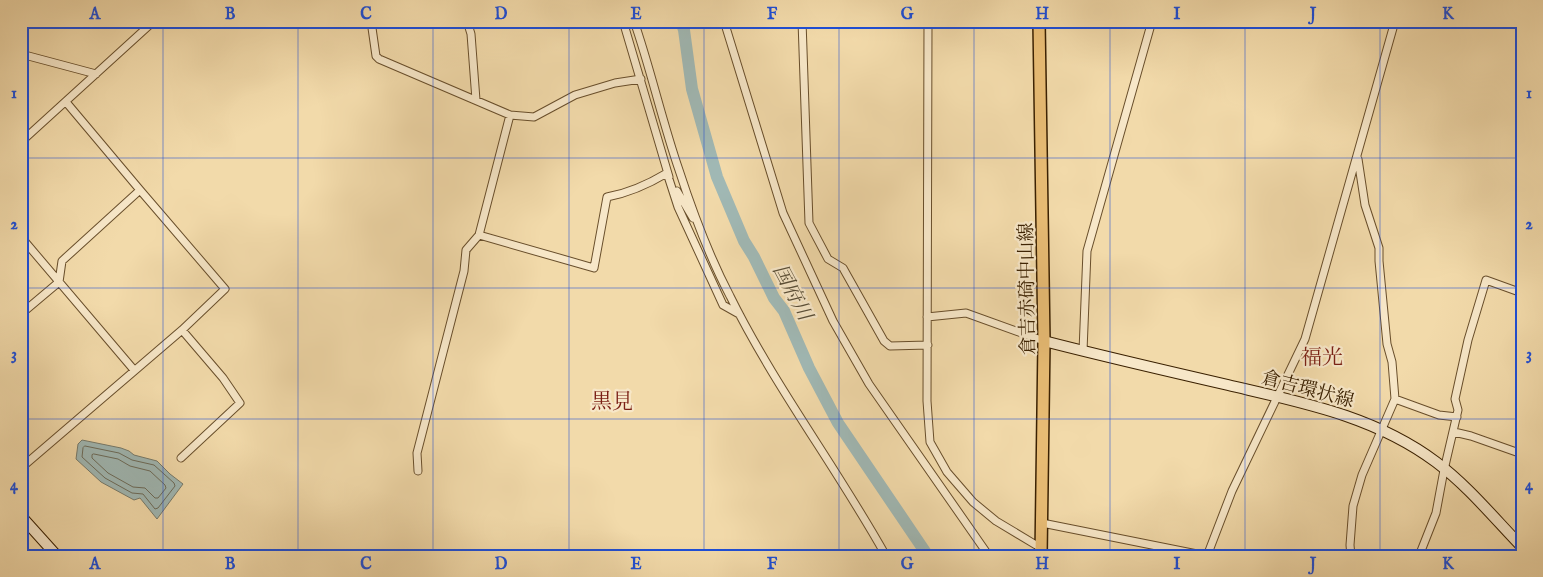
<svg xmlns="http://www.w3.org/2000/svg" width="1543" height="577" font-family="'IM FELL English','Noto Serif JP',serif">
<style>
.water{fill:#a0b8b4;stroke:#777b6c}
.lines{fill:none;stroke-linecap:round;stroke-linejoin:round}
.shore{stroke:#6d6c5a;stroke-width:1}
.river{stroke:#a0b8b4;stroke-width:12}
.minor-casing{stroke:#684e2b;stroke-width:9}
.secondary-casing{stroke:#3a2001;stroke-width:12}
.primary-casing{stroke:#3a2001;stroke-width:14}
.minor{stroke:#f7e7c8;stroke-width:7}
.secondary{stroke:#f7e7c8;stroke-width:10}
.primary{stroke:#e9bd75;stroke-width:11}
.grid{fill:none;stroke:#1d4ed8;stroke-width:1;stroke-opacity:0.55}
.labels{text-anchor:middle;stroke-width:4.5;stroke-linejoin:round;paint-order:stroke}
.street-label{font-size:19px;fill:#3a2001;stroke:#f7e7c8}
.water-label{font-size:20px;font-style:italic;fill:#594e37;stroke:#f7e7c8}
.quarter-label{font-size:21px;fill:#7a1f14;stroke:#f7e7c8}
.neatline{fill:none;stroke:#1d4ed8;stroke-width:2}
.grid-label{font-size:16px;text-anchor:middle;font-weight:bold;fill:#1d4ed8}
</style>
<rect width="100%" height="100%" fill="#f2daaa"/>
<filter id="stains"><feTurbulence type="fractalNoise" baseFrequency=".004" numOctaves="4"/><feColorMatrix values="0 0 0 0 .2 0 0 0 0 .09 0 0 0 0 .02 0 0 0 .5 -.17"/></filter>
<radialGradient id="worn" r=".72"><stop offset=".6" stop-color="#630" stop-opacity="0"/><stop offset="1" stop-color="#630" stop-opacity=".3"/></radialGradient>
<!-- water -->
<path class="water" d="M 82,440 L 121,448 L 129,451 L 134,455 L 157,461 L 170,474 L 183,484 L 157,519 L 140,498 L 134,500 L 101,482 L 76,459 L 78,444 Z"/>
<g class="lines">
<!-- shore -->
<path class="shore" d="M 85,446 L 119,453 L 132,460 L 154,465 L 174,483 L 175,486 L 158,508 L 155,509 L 143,494 L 132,493 L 105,478 L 82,457 L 83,448 Z
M 94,454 L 118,459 L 130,466 L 150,471 L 165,485 L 166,488 L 158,498 L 155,498 L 145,488 L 133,487 L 108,473 L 92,458 L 92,455 Z"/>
<!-- river -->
<path class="river" d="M 681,21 L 684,30 L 692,89 L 717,177 L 744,241 L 754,257 L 774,298 L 784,311 L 809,368 L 838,423 L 928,556"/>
<!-- minor casing -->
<g class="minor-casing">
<path id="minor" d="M 371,21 L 376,56 L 379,59 L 510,115 L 534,117 L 575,95 L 615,83 L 641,79
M 467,21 L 471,34 L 476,100
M 623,21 L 669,177
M 634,21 C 651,70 662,121 679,170 C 693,213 709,256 730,296 C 775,387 837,468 886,556
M 724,21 L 783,213 L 833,321 L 869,384 L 989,556
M 802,21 L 809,223 L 828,259 L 843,268 L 884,341 L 890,346 L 928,345
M 928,21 L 927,401 L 930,442 L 947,472 L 973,502 L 996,521 L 1041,548
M 21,54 L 96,74
M 21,142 L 154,21
M 677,191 L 693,218
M 479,235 L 594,268 L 607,197 C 629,193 647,185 667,173 L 678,207 L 723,305 L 739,314
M 21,237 L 134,370
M 21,314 L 59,282 L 62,261 L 140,190
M 927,317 L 966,313 L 1044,341
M 1083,351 L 1087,251 L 1152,21
M 1395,399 L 1439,415 L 1457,417
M 1454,432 L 1471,436 L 1522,454
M 181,458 L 240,403 L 223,378 L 182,330
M 21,468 L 182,330 L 225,289 L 140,190 L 66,102
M 418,471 L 417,453 L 464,271 L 466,250 L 479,235 L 510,115
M 1042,523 L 1207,556
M 1207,556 L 1232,491 L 1305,339 L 1395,21
M 1351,556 L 1350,545 L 1353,506 L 1362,475 L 1395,399 L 1392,362 L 1387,344 L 1379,261 L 1379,248 L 1365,205 L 1358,159
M 1419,556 L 1436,513 L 1444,470 L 1458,410 L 1455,399 L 1468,340 L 1486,280 L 1522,293"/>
</g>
<!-- secondary casing -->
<g class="secondary-casing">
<path id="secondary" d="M 1044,341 C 1106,357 1167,371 1228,385 C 1300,402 1375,416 1436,462 C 1468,486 1494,518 1522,547
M 21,516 L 57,556"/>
</g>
<!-- primary casing -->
<g class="primary-casing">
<path id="primary" d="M 1039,21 L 1044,341 L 1041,556"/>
</g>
<!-- minor -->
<use href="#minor" class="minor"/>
<!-- secondary -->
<use href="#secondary" class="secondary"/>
<!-- primary -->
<use href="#primary" class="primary"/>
</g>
<!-- grid -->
<path class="grid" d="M 163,21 L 163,556M 298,21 L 298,556M 433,21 L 433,556M 569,21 L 569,556M 704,21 L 704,556M 839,21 L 839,556M 974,21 L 974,556M 1110,21 L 1110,556M 1245,21 L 1245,556M 1380,21 L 1380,556M 21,158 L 1522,158M 21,288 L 1522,288M 21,419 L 1522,419"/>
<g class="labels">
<!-- street labels -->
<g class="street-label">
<text transform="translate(1026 289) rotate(-91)" y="7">倉吉赤碕中山線</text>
<text transform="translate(1308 388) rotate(15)" y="7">倉吉環状線</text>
</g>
<!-- water labels -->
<g class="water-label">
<text transform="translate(793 292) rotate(62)" y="7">国府川</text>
</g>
<!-- quarter labels -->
<g class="quarter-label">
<text x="1322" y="364">福光</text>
<text x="612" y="408">黒見</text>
</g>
</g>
<!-- margin -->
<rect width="1543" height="577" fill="none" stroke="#f2daaa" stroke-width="55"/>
<rect x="28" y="28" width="1488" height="522" class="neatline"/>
<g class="grid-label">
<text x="95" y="19">A</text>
<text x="230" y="19">B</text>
<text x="366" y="19">C</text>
<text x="501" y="19">D</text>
<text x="636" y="19">E</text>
<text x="772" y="19">F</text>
<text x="907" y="19">G</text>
<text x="1042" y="19">H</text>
<text x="1177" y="19">I</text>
<text x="1313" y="19">J</text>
<text x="1448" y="19">K</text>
<text x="14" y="98">1</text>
<text x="1529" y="98">1</text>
<text x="14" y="229">2</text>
<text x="1529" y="229">2</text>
<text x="14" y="359">3</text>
<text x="1529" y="359">3</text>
<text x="14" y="490">4</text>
<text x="1529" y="490">4</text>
<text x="95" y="569">A</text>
<text x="230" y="569">B</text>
<text x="366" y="569">C</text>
<text x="501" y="569">D</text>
<text x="636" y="569">E</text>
<text x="772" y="569">F</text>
<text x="907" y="569">G</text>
<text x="1042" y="569">H</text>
<text x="1177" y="569">I</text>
<text x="1313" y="569">J</text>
<text x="1448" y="569">K</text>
</g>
<rect width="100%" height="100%" filter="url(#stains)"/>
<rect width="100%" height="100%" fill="url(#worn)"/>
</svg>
